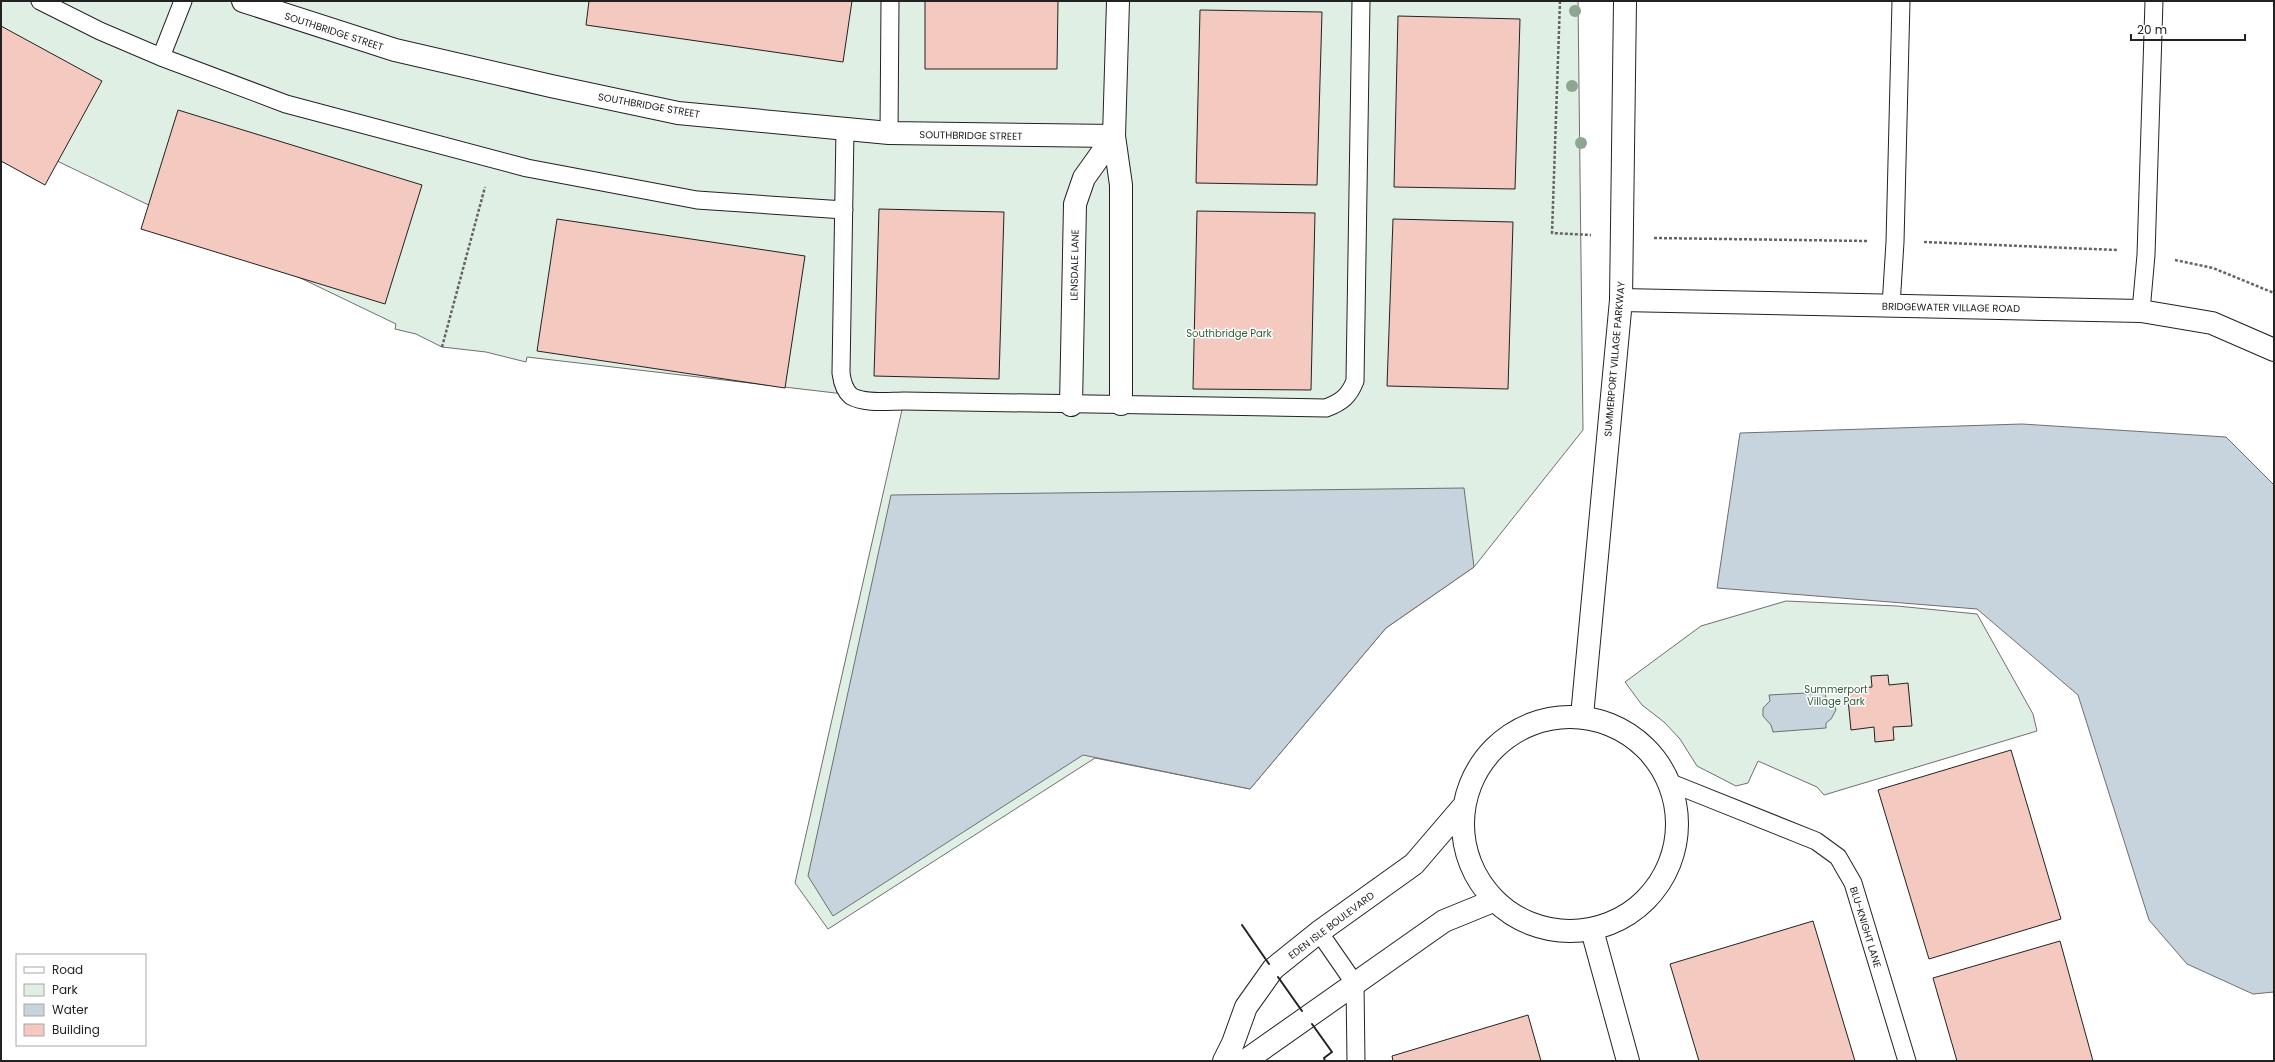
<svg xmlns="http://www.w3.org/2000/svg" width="2275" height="1062" font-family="Poppins,sans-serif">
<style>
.green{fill:#e0efe3;stroke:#6f6f6f}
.water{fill:#c7d3dd;stroke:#6f6f6f}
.building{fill:#f3c9c0;stroke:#222}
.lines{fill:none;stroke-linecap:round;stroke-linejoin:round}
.service-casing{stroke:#222;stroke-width:19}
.minor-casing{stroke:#222;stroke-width:24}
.path{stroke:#646464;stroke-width:2.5;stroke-dasharray:3 2;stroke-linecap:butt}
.service{stroke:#fff;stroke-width:17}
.minor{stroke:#fff;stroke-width:22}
.wall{stroke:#222;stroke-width:2}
.tree{fill:#8da692}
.labels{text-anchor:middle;stroke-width:3;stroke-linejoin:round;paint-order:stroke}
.street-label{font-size:10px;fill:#222;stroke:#fff}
.park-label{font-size:10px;fill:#2f5e38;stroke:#fff}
</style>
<rect width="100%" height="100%" fill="#fff"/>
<!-- green -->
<path class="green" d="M 1,1 L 1578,1 L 1583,430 L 1474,567 L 1386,628 L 1250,789 L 1095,758 L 828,929 L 795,883 L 904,401 L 527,357 L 526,362 L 486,352 L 442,347 L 416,334 L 395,329 L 396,324 L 1,134 Z
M 1786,601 L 1897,606 L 1977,614 L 2033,714 L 2037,731 L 1824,795 L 1817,787 L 1758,761 L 1748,783 L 1736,786 L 1697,766 L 1680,739 L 1664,722 L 1642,705 L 1625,682 L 1701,626 Z"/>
<!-- water -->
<path class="water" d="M 2022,424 L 2226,437 L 2274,485 L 2274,992 L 2253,994 L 2187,964 L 2149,920 L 2078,695 L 1977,609 L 1717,588 L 1740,433 Z
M 1464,488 L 1474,567 L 1386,628 L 1250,789 L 1083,755 L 833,916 L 808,876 L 891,495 Z
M 1825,692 L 1826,698 L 1833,702 L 1836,710 L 1831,719 L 1826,723 L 1826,728 L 1773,732 L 1771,725 L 1763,716 L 1763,708 L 1770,701 L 1769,695 Z"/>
<!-- building -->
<path class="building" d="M 589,1 L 852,1 L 843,62 L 586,25 Z
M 925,1 L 1058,1 L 1057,69 L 925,69 Z
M 1200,10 L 1322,12 L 1317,185 L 1196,183 Z
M 1398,16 L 1520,19 L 1515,189 L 1394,187 Z
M 1,26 L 102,81 L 45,185 L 1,161 Z
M 178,110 L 422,185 L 385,304 L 141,229 Z
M 879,209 L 1004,212 L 999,379 L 874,376 Z
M 1197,211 L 1315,213 L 1311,390 L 1193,389 Z
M 557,219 L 805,256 L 785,388 L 537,351 Z
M 1393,219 L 1513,222 L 1508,389 L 1387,386 Z
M 1888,675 L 1889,685 L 1908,683 L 1912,726 L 1893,727 L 1894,740 L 1875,742 L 1874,727 L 1851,730 L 1847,689 L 1872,687 L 1871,676 Z
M 2011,750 L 2061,919 L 1929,959 L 1878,790 Z
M 1813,921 L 1855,1061 L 1699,1061 L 1670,964 Z
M 2060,941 L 2093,1061 L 1957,1061 L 1933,978 Z
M 1528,1015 L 1541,1061 L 1393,1061 L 1392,1056 Z"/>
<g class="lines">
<!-- service casing -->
<g class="service-casing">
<path id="service" d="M 40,1 L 100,31 L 161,57 L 286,104 L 527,168 L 697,200 L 844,210
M 161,57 L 183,1
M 845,130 L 841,373 C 842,381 845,391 851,396 C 864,404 889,401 904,401 L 1326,408 C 1342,402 1349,396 1355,381 L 1361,1
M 889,133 L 890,1
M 1891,306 L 1895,242 L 1901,1
M 2141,311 L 2146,255 L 2154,1
M 1671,783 L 1816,841 L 1838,857 L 1853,883 L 1907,1061
M 1319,932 L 1355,984 L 1356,1061"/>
</g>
<!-- minor casing -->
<g class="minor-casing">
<path id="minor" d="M 243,1 L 395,50 L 551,86 L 678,113 L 889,133 L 1114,136
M 1118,1 L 1114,136 L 1121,185 L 1121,404
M 1621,300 L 2141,311 L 2212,323 L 2274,350
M 1071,405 L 1075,204 L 1084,178 L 1114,136
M 1582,716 L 1621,300 L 1625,1
M1463 824a107 107 0 1 1 214 0a107 107 0 1 1-214 0Z
M 1592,930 L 1628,1061
M 1224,1061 L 1233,1043 L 1246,1007 L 1273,969 L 1319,932 L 1414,864 L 1462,808
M 1245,1061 L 1444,921 L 1493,901"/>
</g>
<!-- path -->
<path class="path" d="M 1560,1 L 1552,233 L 1591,235
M 1654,238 L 1867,241
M 1924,242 L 2117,250
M 2175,260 L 2213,268 L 2274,293
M 442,347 L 485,187"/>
<!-- service -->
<use href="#service" class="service"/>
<!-- minor -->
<use href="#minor" class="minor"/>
<!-- wall -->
<path class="wall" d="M 1242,925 L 1269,964
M 1278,977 L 1302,1011
M 1312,1024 L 1332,1052 L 1324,1058 L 1325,1061"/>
</g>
<!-- trees -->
<g class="tree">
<circle cx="1575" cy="11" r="6"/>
<circle cx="1572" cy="86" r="6"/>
<circle cx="1581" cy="143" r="6"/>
</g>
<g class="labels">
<!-- street labels -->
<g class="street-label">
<text transform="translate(334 31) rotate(18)" y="4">SOUTHBRIDGE STREET</text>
<text transform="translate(649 105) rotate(10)" y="4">SOUTHBRIDGE STREET</text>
<text transform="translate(971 135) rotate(1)" y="4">SOUTHBRIDGE STREET</text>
<text transform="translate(1074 265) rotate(-89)" y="4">LENSDALE LANE</text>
<text transform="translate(1951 307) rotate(1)" y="4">BRIDGEWATER VILLAGE ROAD</text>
<text transform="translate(1614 359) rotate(-85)" y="4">SUMMERPORT VILLAGE PARKWAY</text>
<text transform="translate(1331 925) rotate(-37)" y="4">EDEN ISLE BOULEVARD</text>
<text transform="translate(1866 927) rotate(73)" y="4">BLU-KNIGHT LANE</text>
</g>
<!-- park labels -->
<g class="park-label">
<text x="1229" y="337">Southbridge Park</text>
<text x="1836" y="693">Summerport<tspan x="1836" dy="12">Village Park</tspan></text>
</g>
</g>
<!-- border -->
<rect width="2275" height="1062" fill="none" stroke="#222222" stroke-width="4"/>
<!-- legend -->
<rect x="16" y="954" width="130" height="92" fill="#ffffff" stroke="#a7a7a7"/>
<rect x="24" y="967" width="20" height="6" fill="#ffffff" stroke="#a7a7a7"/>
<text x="52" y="974" font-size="12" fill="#222222">Road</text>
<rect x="24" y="984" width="20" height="12" fill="#e0efe3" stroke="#a7a7a7"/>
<text x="52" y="994" font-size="12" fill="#222222">Park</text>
<rect x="24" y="1004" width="20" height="12" fill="#c7d3dd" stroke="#a7a7a7"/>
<text x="52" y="1014" font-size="12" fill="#222222">Water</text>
<rect x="24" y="1024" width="20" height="12" fill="#f3c9c0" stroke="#a7a7a7"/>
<text x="52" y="1034" font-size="12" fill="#222222">Building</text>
<!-- scale -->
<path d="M2131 34v6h114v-6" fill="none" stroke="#222222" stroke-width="2"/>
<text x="2137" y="34" font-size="12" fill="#222222" stroke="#ffffff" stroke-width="3" paint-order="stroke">20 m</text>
</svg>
